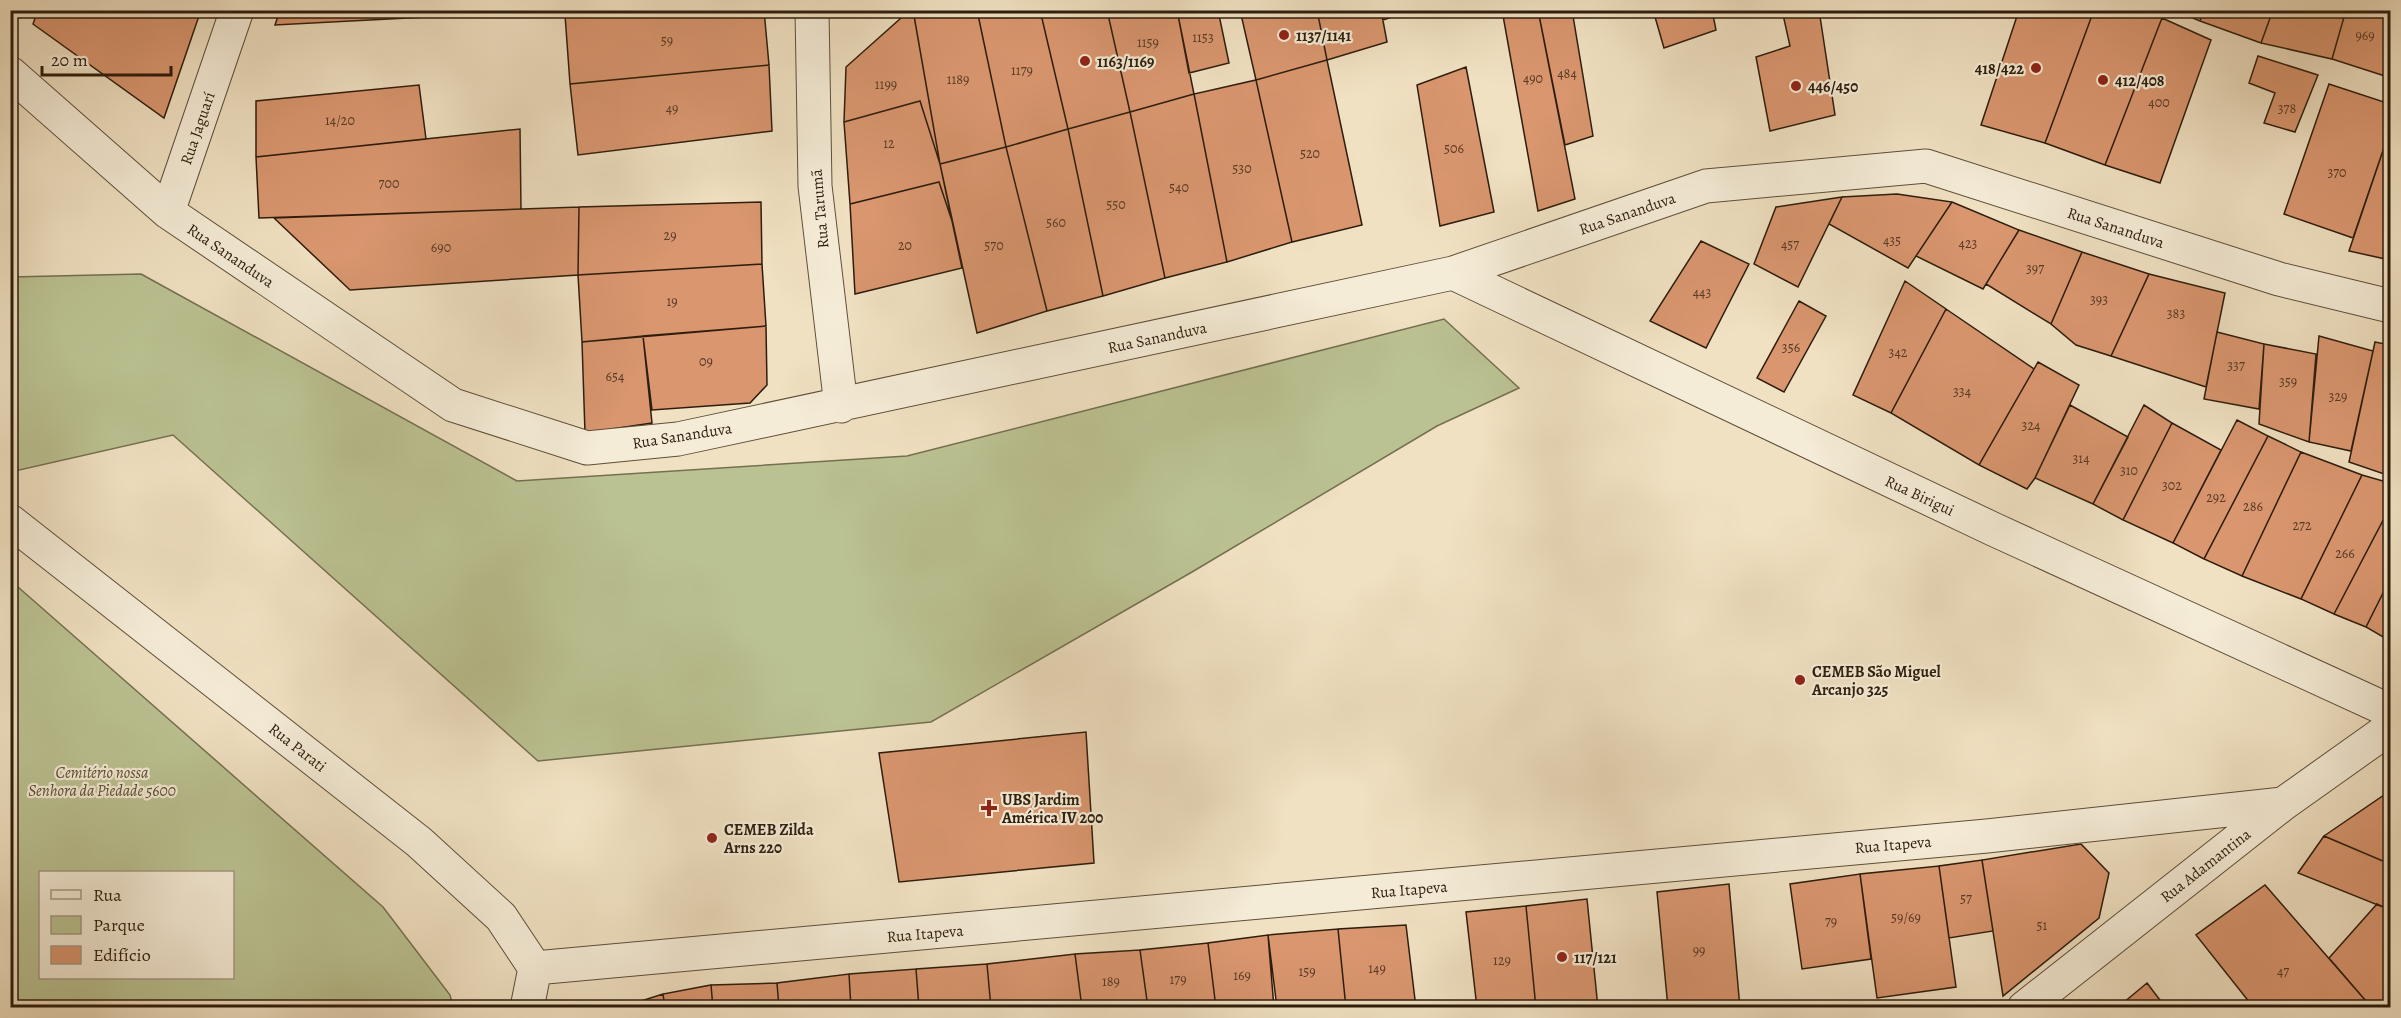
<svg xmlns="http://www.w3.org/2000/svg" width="2401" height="1018" font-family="Alegreya,serif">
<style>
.green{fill:#bbc292;stroke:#747050;stroke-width:1.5;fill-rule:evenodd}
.building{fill:#d9966f;stroke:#2d1d0d;stroke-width:1.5}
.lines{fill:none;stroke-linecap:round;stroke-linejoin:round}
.minor-casing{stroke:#5e4e3a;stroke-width:35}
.minor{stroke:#f5ecd7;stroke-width:33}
.poi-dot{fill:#8f2418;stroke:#f5ecd7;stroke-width:2}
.labels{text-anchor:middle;stroke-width:4.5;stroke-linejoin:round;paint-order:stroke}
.number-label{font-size:14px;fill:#583b26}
.poi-label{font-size:16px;font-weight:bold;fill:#2d1d0d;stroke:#f5ecd7;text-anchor:start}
.street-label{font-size:16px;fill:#2d1d0d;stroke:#f5ecd7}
.park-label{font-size:16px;font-style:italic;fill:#584f35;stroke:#f5ecd7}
</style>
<rect width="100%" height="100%" fill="#f0e1c2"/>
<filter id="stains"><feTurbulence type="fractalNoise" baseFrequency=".00333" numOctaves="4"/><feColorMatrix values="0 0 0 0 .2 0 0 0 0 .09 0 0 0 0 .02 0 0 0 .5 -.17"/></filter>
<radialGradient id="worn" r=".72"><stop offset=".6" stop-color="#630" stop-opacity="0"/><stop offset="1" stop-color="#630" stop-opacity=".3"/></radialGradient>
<!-- green -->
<path class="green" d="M 141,274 L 517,481 L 907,456 L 1444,319 L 1519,388 L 1437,426 L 1192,572 L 931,722 L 538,761 L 173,435 L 15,471 L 11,467 L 11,277 Z
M 10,580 L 383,907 L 450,995 L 453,1007 L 11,1007 ZM 40,872 L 232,872 L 232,978 L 40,978 Z"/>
<!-- building -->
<path class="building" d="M 38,10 L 201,10 L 164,118 L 33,24 Z
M 280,10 L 464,10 L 465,15 L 275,25 Z
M 621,10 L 764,10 L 769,65 L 570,84 L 565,15 Z
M 910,10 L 913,10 L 940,164 L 920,101 L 844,122 L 846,67 Z
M 913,10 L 977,10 L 1006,147 L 940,164 Z
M 977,10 L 1040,10 L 1068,129 L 1006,147 Z
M 1040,10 L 1107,10 L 1130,112 L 1068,129 Z
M 1107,10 L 1177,10 L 1194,94 L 1130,112 Z
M 1177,10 L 1218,10 L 1229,63 L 1189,73 Z
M 1240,10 L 1317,10 L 1327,60 L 1256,80 Z
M 1317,10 L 1381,10 L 1387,42 L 1327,60 Z
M 1381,10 L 1413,10 L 1383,20 Z
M 1502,10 L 1538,10 L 1575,199 L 1538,211 Z
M 1538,10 L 1572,10 L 1593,136 L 1565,145 Z
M 1653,10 L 1712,10 L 1716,30 L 1664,48 Z
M 1782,10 L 1819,10 L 1835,115 L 1770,131 L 1756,57 L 1790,46 Z
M 2019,10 L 2094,10 L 2045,143 L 1981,125 Z
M 2094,10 L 2144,10 L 2162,18 L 2105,165 L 2045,143 Z
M 2173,10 L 2204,10 L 2200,21 Z
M 2204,10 L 2273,10 L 2261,43 L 2200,21 Z
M 2273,10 L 2346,10 L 2332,59 L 2261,43 Z
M 2346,10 L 2390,10 L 2390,68 L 2388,77 L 2332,59 Z
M 2162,18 L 2211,40 L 2160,183 L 2105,165 Z
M 2258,56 L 2318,75 L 2295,132 L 2264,123 L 2275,93 L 2249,83 Z
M 1327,60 L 1362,225 L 1292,242 L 1256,80 Z
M 769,65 L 772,131 L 578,155 L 570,84 Z
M 1466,67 L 1494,212 L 1440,226 L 1417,85 Z
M 1256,80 L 1292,242 L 1227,262 L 1194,94 Z
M 2329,84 L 2390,104 L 2390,130 L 2353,238 L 2284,214 Z
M 419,85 L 426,139 L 256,157 L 256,101 Z
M 1194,94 L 1227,262 L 1165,278 L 1130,112 Z
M 920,101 L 940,164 L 952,221 L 939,182 L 850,204 L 844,122 Z
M 1130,112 L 1165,278 L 1103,296 L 1068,129 Z
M 520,129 L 521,209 L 259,218 L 256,157 Z
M 1068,129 L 1103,296 L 1047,311 L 1006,147 Z
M 2390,130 L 2390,260 L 2349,251 Z
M 1006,147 L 1047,311 L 977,333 L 940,164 Z
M 939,182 L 952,221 L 962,268 L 855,294 L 850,204 Z
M 1897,194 L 1952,202 L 1908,268 L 1829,224 L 1842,197 Z
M 1842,197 L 1798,287 L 1754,264 L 1776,207 Z
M 761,202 L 762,264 L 578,275 L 579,207 Z
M 1952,202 L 2019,230 L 1983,289 L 1916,256 Z
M 579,207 L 578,275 L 350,290 L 274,218 Z
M 2019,230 L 2082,252 L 2051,324 L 1986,284 Z
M 1701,241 L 1749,264 L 1706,348 L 1650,321 Z
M 2082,252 L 2149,274 L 2111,356 L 2076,345 L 2051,324 Z
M 762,264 L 766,326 L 582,342 L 578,275 Z
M 2149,274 L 2225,293 L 2206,387 L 2111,356 Z
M 1905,281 L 1946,309 L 1891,413 L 1853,395 Z
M 1799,301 L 1826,316 L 1784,392 L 1757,378 Z
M 1946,309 L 2034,369 L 1979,465 L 1891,413 Z
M 766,326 L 767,385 L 750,403 L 652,410 L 643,336 Z
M 2217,332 L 2264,344 L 2259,409 L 2204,399 Z
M 643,336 L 652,423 L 585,433 L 582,342 Z
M 2319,336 L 2373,351 L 2351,451 L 2309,442 Z
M 2375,342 L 2390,345 L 2390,476 L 2349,462 Z
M 2264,344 L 2316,354 L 2309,442 L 2259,424 Z
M 2038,362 L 2079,385 L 2035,478 L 2027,489 L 1979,465 Z
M 2070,405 L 2128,437 L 2093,504 L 2035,478 Z
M 2144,405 L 2172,423 L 2123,520 L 2093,504 Z
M 2237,420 L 2268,436 L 2204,559 L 2173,543 Z
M 2172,423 L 2221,450 L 2173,543 L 2123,520 Z
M 2268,436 L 2301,452 L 2242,576 L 2204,559 Z
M 2301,452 L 2362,475 L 2301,599 L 2242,576 Z
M 2362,475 L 2390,483 L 2390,507 L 2334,614 L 2301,599 Z
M 2390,507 L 2390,579 L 2366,627 L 2334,614 Z
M 2390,579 L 2390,641 L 2366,627 Z
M 1086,732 L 1094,863 L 899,882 L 879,753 Z
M 2390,791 L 2390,864 L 2324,836 Z
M 2324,836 L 2390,864 L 2390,910 L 2298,873 Z
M 2081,844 L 2109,873 L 2099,918 L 2003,996 L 1982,860 Z
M 1982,860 L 1993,931 L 1949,938 L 1939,866 Z
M 1939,866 L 1956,987 L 1877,998 L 1860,874 Z
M 1860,874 L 1871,959 L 1802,969 L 1790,884 Z
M 1729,884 L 1740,1008 L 1668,1008 L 1657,892 Z
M 2265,885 L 2372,1008 L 2254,1008 L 2196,935 Z
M 1587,899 L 1598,1008 L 1536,1008 L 1526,906 Z
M 2377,904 L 2390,910 L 2390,1008 L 2372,1008 L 2329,958 Z
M 1526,906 L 1536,1008 L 1477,1008 L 1466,912 Z
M 1406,925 L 1416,1008 L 1346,1008 L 1338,929 Z
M 1338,929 L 1346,1008 L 1277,1008 L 1268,935 Z
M 1268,935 L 1274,1008 L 1216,1008 L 1208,943 Z
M 1208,943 L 1216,1008 L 1148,1008 L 1140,950 Z
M 1140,950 L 1148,1008 L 1082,1008 L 1075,954 Z
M 1075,954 L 1082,1008 L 991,1008 L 987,964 Z
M 987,964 L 991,1008 L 919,1008 L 916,969 Z
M 916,969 L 919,1008 L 851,1008 L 849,974 Z
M 849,974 L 851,1008 L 779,1008 L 777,983 Z
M 777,983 L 779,1008 L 713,1008 L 711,985 Z
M 2147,983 L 2166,1008 L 2117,1008 Z
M 711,985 L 713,1008 L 665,1008 L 663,994 Z
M 663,994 L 665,1008 L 619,1008 Z"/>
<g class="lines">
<!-- minor casing -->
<g class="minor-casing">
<path id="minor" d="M 812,10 L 815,186 L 841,406
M 10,73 L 168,212 L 453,405 L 587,448 L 678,439 L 1453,273 L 1706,186 L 1926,166 L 2279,279 L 2390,306
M 168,212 L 237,10
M 1453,273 L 1995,530 L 2390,711
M 10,521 L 419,842 L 501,917 L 535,968 L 527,1008
M 535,968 L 1987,836 L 2283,804
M 2024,1008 L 2283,804 L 2390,728"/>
</g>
<!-- minor -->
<use href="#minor" class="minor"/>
</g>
<!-- markers -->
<g class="poi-dot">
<circle cx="1284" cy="35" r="6"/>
<circle cx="1085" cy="61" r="6"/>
<circle cx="2036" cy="68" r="6"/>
<circle cx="2103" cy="80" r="6"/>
<circle cx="1796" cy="86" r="6"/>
<circle cx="1800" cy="680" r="6"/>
<path d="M986 799h6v6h6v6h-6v6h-6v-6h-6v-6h6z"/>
<circle cx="712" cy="838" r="6"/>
<circle cx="1562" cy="957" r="6"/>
</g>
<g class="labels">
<!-- number labels -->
<g class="number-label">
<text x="2365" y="40">969</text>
<text x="1203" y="42">1153</text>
<text x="667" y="45">59</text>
<text x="1148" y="47">1159</text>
<text x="1022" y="75">1179</text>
<text x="1567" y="78">484</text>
<text x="1533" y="83">490</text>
<text x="958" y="84">1189</text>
<text x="886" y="89">1199</text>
<text x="2159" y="107">400</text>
<text x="672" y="113">49</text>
<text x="2287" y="113">378</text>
<text x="340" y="125">14/20</text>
<text x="889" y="148">12</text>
<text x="1454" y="153">506</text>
<text x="1310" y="158">520</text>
<text x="1242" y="173">530</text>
<text x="2337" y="177">370</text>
<text x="389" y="188">700</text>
<text x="1179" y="192">540</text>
<text x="1116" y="209">550</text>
<text x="1056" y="227">560</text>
<text x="670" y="240">29</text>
<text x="1892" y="245">435</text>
<text x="1968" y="248">423</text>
<text x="1790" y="249">457</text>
<text x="905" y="250">20</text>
<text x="994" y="250">570</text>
<text x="441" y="252">690</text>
<text x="2035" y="273">397</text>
<text x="1702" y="297">443</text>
<text x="2099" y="304">393</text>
<text x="672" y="306">19</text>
<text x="2176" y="318">383</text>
<text x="1791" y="352">356</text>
<text x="1898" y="357">342</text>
<text x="706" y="366">09</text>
<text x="2236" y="370">337</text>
<text x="615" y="381">654</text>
<text x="2288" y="386">359</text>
<text x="1962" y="396">334</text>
<text x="2338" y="401">329</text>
<text x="2031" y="430">324</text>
<text x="2081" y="463">314</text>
<text x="2129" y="475">310</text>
<text x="2172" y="490">302</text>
<text x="2216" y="502">292</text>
<text x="2253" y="511">286</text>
<text x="2302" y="530">272</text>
<text x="2345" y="558">266</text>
<text x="1966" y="903">57</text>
<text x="1906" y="922">59/69</text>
<text x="1831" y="926">79</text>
<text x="2042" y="930">51</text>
<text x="1699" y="955">99</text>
<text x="1502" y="965">129</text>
<text x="1377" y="973">149</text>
<text x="1307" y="976">159</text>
<text x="2283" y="976">47</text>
<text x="1242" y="980">169</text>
<text x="1178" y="984">179</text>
<text x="1111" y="986">189</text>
</g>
<!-- poi labels -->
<g class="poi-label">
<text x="1296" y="41">1137/1141</text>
<text x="1097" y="67">1163/1169</text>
<text x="2024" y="74" text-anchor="end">418/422</text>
<text x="2115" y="86">412/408</text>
<text x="1808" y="92">446/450</text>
<text x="1812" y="677">CEMEB São Miguel<tspan x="1812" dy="18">Arcanjo 325</tspan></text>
<text x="1002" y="805">UBS Jardim<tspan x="1002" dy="18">América IV 200</tspan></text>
<text x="724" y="835">CEMEB Zilda<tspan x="724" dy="18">Arns 220</tspan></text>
<text x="1574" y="963">117/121</text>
</g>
<!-- street labels -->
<g class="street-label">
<text transform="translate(197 128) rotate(-71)" y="6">Rua Jaguarí</text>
<text transform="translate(819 209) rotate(-95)" y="6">Rua Tarumã</text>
<text transform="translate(1627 213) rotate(-19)" y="6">Rua Sananduva</text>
<text transform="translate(2116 227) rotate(18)" y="6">Rua Sananduva</text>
<text transform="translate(231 255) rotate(34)" y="6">Rua Sananduva</text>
<text transform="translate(1157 337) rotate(-12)" y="6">Rua Sananduva</text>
<text transform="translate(682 435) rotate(-9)" y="6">Rua Sananduva</text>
<text transform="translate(1920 495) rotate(25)" y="6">Rua Birigui</text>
<text transform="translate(298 747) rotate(38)" y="6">Rua Parati</text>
<text transform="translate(1893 844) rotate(-5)" y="6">Rua Itapeva</text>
<text transform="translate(2205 865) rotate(-38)" y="6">Rua Adamantina</text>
<text transform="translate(1409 889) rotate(-5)" y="6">Rua Itapeva</text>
<text transform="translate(925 933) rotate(-5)" y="6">Rua Itapeva</text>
</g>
<!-- park labels -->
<g class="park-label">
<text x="102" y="778">Cemitério nossa<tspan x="102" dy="18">Senhora da Piedade 5600</tspan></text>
</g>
</g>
<!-- margin -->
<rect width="2401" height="1018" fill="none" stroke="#f0e1c2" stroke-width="36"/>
<rect x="12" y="12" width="2377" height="994" fill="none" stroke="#2d1d0d" stroke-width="3"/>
<rect x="18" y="18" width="2365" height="982" fill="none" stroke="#2d1d0d" stroke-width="1.5"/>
<!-- legend -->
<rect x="39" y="871" width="195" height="108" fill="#f5ecd7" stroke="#a59986" stroke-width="1.5"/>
<rect x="51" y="890" width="30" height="9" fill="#f5ecd7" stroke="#a59986" stroke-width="1.5"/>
<text x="93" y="901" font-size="18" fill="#2d1d0d">Rua</text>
<rect x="51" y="916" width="30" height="18" fill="#bbc292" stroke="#a59986" stroke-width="1.5"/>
<text x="93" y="931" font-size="18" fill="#2d1d0d">Parque</text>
<rect x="51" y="946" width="30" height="18" fill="#d9966f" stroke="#a59986" stroke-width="1.5"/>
<text x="93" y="961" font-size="18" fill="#2d1d0d">Edifício</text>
<!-- scale -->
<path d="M42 66v9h129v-9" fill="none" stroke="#2d1d0d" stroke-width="3"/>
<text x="51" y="66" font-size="18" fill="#2d1d0d" stroke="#f5ecd7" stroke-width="4.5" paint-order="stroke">20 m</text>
<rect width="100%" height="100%" filter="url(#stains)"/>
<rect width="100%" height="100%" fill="url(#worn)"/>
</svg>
